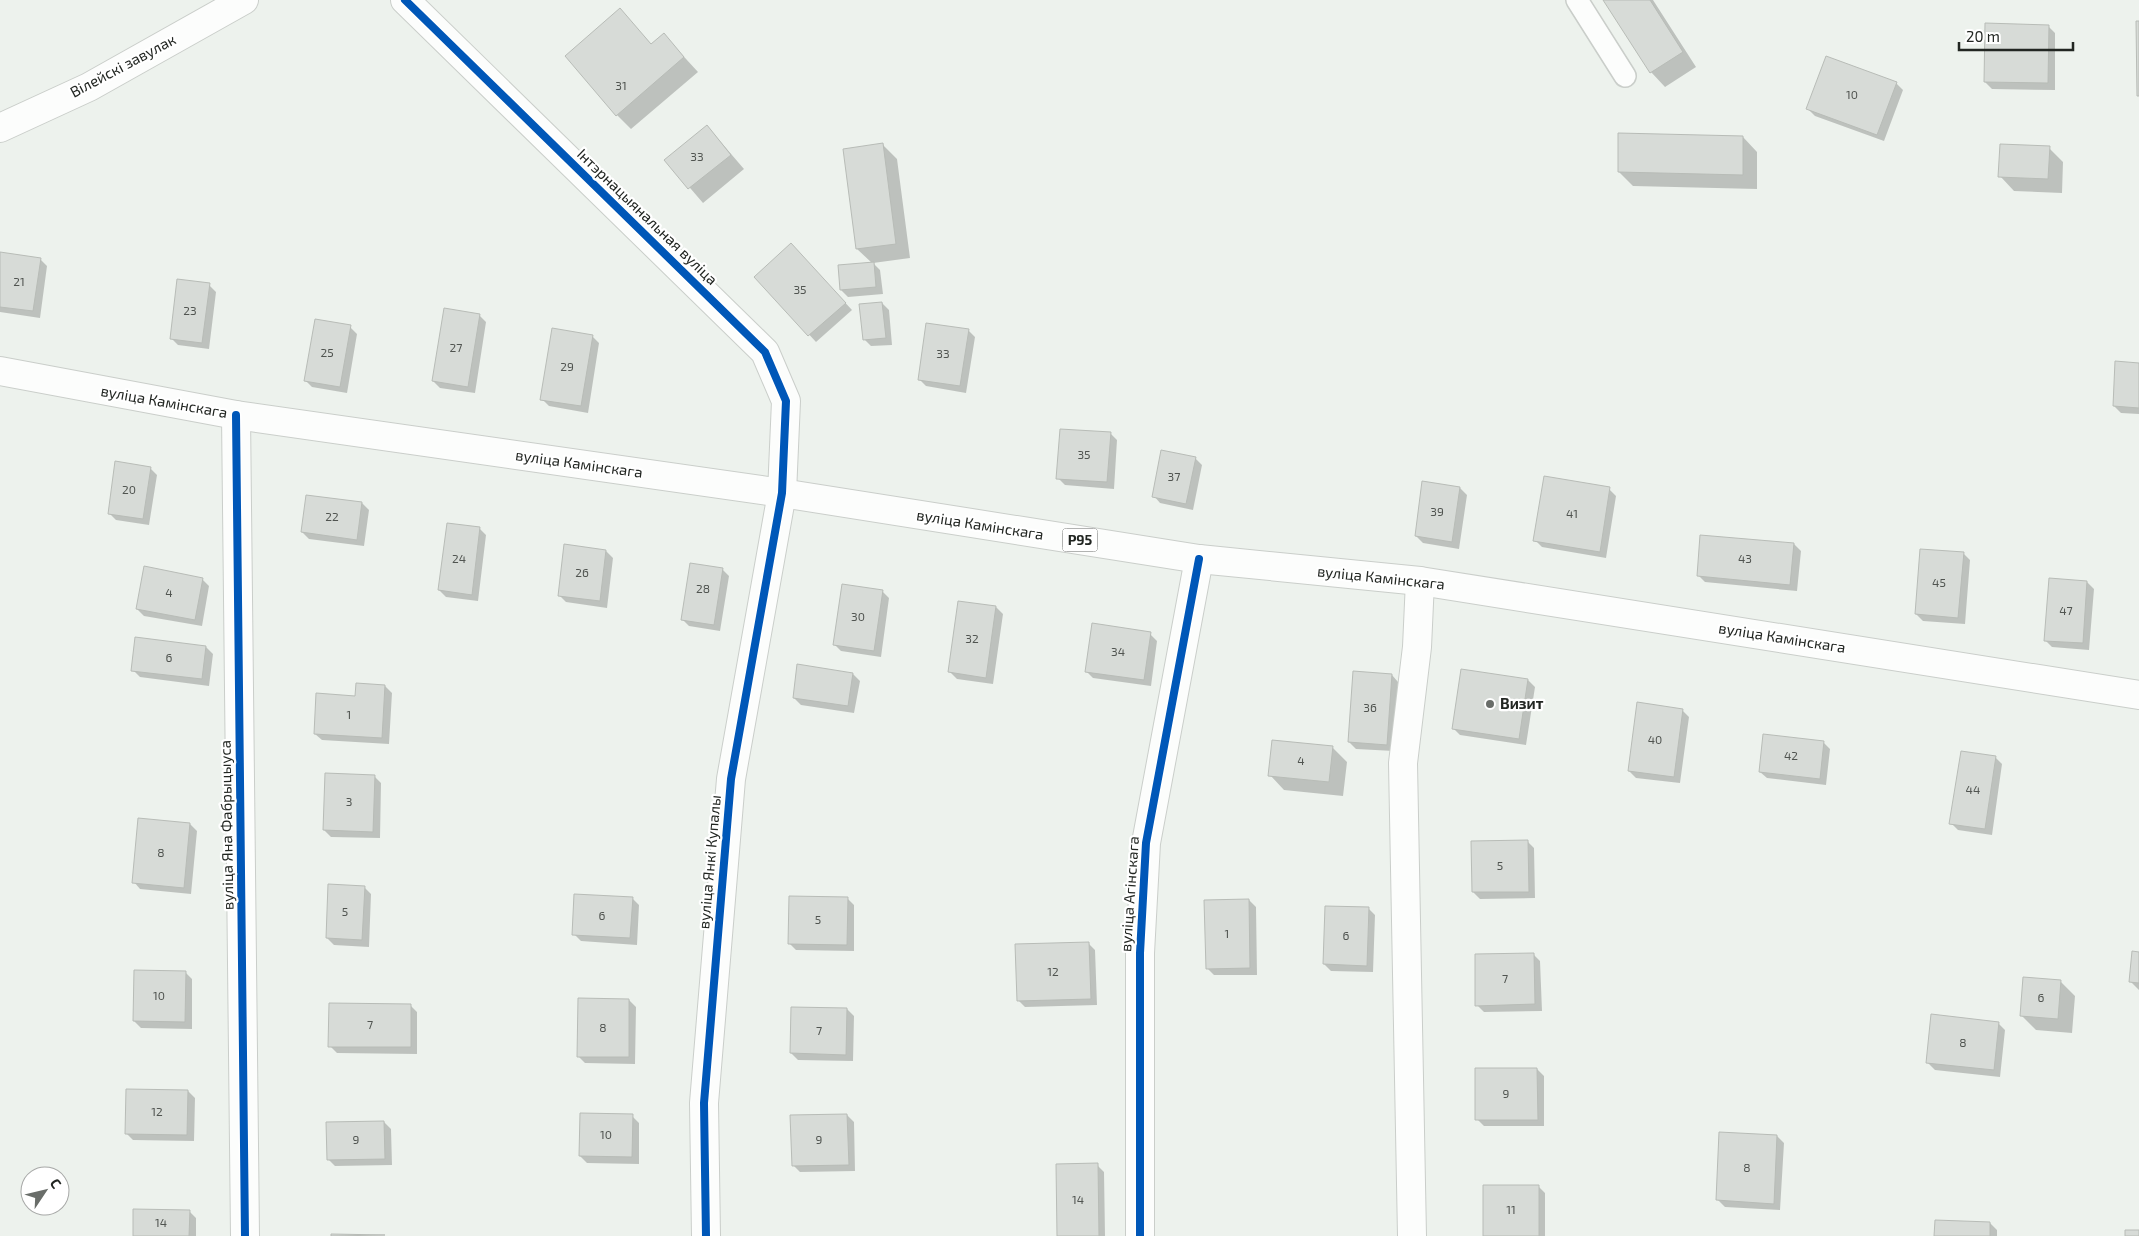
<svg xmlns="http://www.w3.org/2000/svg" width="2139" height="1236" font-family="'Exo 2',sans-serif">
<style>
.shadow{fill:#0003}
.building{fill:#d7dbd7;stroke:#b8bcb7}
.lines{fill:none;stroke-linecap:round;stroke-linejoin:round}
.lane-casing{stroke:#caceca;stroke-width:24}
.street-casing{stroke:#caceca;stroke-width:30}
.primary-casing{stroke:#caceca;stroke-width:30}
.lane{stroke:#fcfdfc;stroke-width:21}
.street{stroke:#fcfdfc;stroke-width:28}
.primary{stroke:#fcfdfc;stroke-width:28}
.cycleway-casing{stroke:#fff;stroke-width:11}
.cycleway{stroke:#0057b8;stroke-width:8}
.poi-dot{fill:#696d69;stroke:#fff;stroke-width:2}
.labels{text-anchor:middle;stroke-width:4.5;stroke-linejoin:round;paint-order:stroke}
.number-label{font-size:12px;fill:#505450}
.shield{fill:#fff;stroke:#646764;stroke-width:1}
.shield-label{font-size:14px;font-weight:bold;fill:#222622}
.street-label{font-size:15px;fill:#222622;stroke:#fff}
.poi-label{font-size:15px;font-weight:bold;fill:#222622;stroke:#fff;text-anchor:start}
</style>
<rect width="100%" height="100%" fill="#edf2ed"/>
<!-- shadow -->
<path class="shadow" d="M 1605,0 L 1653,0 L 1696,67 L 1665,87 L 1651,72 Z
M 620,10 L 652,45 L 664,35 L 698,72 L 631,129 L 617,115 Z
M 2048,26 L 2055,33 L 2055,90 L 1992,89 L 1985,82 Z
M 1896,83 L 1903,90 L 1884,141 L 1815,116 L 1808,109 Z
M 707,126 L 744,169 L 703,203 L 666,160 Z
M 1743,137 L 1757,152 L 1757,189 L 1633,186 L 1619,172 Z
M 883,145 L 897,159 L 910,258 L 873,263 L 880,270 L 883,294 L 848,297 L 841,290 L 872,263 L 857,249 Z
M 2049,148 L 2063,162 L 2062,193 L 2014,191 L 2000,176 Z
M 798,252 L 852,310 L 816,342 L 756,277 Z
M 0,253 L 40,259 L 47,266 L 40,318 L 0,312 Z
M 209,285 L 216,292 L 209,349 L 178,345 L 171,338 Z
M 882,303 L 889,310 L 892,345 L 871,346 L 864,339 Z
M 479,315 L 486,322 L 475,393 L 440,388 L 433,381 Z
M 350,327 L 357,334 L 347,393 L 312,387 L 305,380 Z
M 968,330 L 975,337 L 966,393 L 926,386 L 919,379 Z
M 592,336 L 599,343 L 588,413 L 549,406 L 542,399 Z
M 2139,364 L 2139,414 L 2121,413 L 2114,406 Z
M 1110,433 L 1117,440 L 1114,489 L 1065,485 L 1058,478 Z
M 1195,458 L 1202,465 L 1193,510 L 1160,503 L 1154,496 Z
M 150,468 L 157,475 L 149,525 L 116,520 L 109,513 Z
M 1423,483 L 1460,488 L 1467,495 L 1459,549 L 1423,543 L 1416,536 Z
M 1609,489 L 1616,496 L 1606,558 L 1542,547 L 1535,540 Z
M 307,496 L 362,503 L 369,510 L 364,546 L 309,539 L 302,532 Z
M 479,528 L 486,535 L 478,601 L 446,597 L 439,590 Z
M 1794,544 L 1801,551 L 1797,591 L 1705,582 L 1698,575 Z
M 606,551 L 613,558 L 607,608 L 566,602 L 559,595 Z
M 1963,553 L 1970,560 L 1965,624 L 1923,621 L 1916,614 Z
M 722,569 L 729,576 L 720,631 L 689,626 L 682,619 Z
M 202,579 L 209,586 L 202,626 L 144,616 L 137,609 Z
M 2087,582 L 2094,589 L 2089,650 L 2052,647 L 2045,640 Z
M 882,591 L 889,598 L 881,657 L 841,651 L 834,644 Z
M 996,607 L 1003,614 L 993,684 L 957,679 L 950,672 Z
M 1150,634 L 1157,641 L 1151,686 L 1093,678 L 1086,671 Z
M 206,647 L 213,654 L 209,686 L 140,677 L 133,670 Z
M 853,674 L 860,681 L 854,713 L 801,705 L 794,698 Z
M 1392,675 L 1398,682 L 1394,751 L 1356,749 L 1349,742 Z
M 1528,680 L 1535,687 L 1526,745 L 1460,735 L 1453,728 Z
M 385,686 L 392,693 L 389,744 L 322,740 L 315,734 L 356,697 Z
M 1682,710 L 1689,717 L 1680,783 L 1636,778 L 1629,771 Z
M 1823,742 L 1830,749 L 1826,785 L 1767,778 L 1760,772 Z
M 1332,747 L 1347,762 L 1343,796 L 1284,790 L 1270,775 Z
M 1995,757 L 2002,764 L 1992,835 L 1958,830 L 1951,823 Z
M 374,776 L 381,783 L 380,838 L 331,837 L 324,830 Z
M 190,824 L 197,831 L 191,894 L 140,889 L 134,882 Z
M 1528,842 L 1534,848 L 1535,898 L 1480,899 L 1473,892 Z
M 364,887 L 371,894 L 369,947 L 334,945 L 327,938 Z
M 632,898 L 639,905 L 637,945 L 581,941 L 574,934 Z
M 847,898 L 854,905 L 854,951 L 796,950 L 789,943 Z
M 1249,900 L 1256,907 L 1257,975 L 1214,975 L 1207,968 Z
M 1368,908 L 1375,915 L 1373,972 L 1331,971 L 1324,964 Z
M 1088,943 L 1095,950 L 1097,1005 L 1025,1007 L 1018,1000 Z
M 2139,953 L 2139,990 L 2130,981 Z
M 1533,954 L 1540,961 L 1542,1011 L 1484,1012 L 1477,1005 Z
M 185,972 L 192,979 L 192,1029 L 141,1028 L 134,1021 Z
M 2061,982 L 2075,996 L 2072,1033 L 2036,1030 L 2021,1015 Z
M 629,1000 L 636,1007 L 635,1064 L 585,1063 L 578,1056 Z
M 410,1005 L 417,1012 L 417,1054 L 337,1053 L 330,1046 Z
M 847,1009 L 854,1016 L 853,1061 L 798,1060 L 791,1053 Z
M 1998,1023 L 2005,1030 L 2000,1077 L 1935,1070 L 1928,1063 Z
M 1537,1069 L 1544,1076 L 1544,1126 L 1484,1126 L 1477,1119 Z
M 188,1091 L 195,1098 L 194,1141 L 133,1140 L 126,1133 Z
M 847,1115 L 854,1122 L 855,1171 L 800,1172 L 793,1165 Z
M 632,1116 L 639,1123 L 639,1164 L 587,1163 L 580,1156 Z
M 384,1122 L 391,1129 L 392,1165 L 335,1166 L 328,1159 Z
M 1777,1136 L 1784,1143 L 1780,1210 L 1725,1207 L 1718,1200 Z
M 1097,1165 L 1104,1172 L 1105,1236 L 1059,1236 Z
M 1538,1186 L 1545,1193 L 1545,1236 L 1484,1236 Z
M 189,1211 L 196,1218 L 196,1236 L 134,1236 Z
M 1990,1223 L 1997,1230 L 1997,1236 L 1935,1236 Z"/>
<!-- building -->
<path class="building" d="M 1603,0 L 1650,0 L 1683,52 L 1650,73 Z
M 620,8 L 651,44 L 664,33 L 684,57 L 616,116 L 565,56 Z
M 2136,21 L 2139,21 L 2139,96 L 2137,96 Z
M 1985,23 L 2049,25 L 2048,83 L 1984,82 Z
M 1826,56 L 1897,82 L 1877,135 L 1806,109 Z
M 707,125 L 731,155 L 688,189 L 664,160 Z
M 1618,133 L 1743,136 L 1743,175 L 1618,172 Z
M 883,143 L 896,244 L 856,249 L 843,149 Z
M 2000,144 L 2050,146 L 2048,179 L 1998,177 Z
M 791,243 L 846,303 L 808,336 L 754,277 Z
M 0,252 L 41,258 L 33,311 L 0,307 Z
M 874,262 L 876,287 L 840,290 L 838,265 Z
M 177,279 L 210,283 L 202,343 L 170,339 Z
M 882,302 L 886,338 L 863,340 L 859,304 Z
M 444,308 L 480,314 L 468,387 L 432,381 Z
M 315,319 L 351,325 L 340,387 L 304,381 Z
M 926,323 L 969,329 L 960,386 L 918,380 Z
M 552,328 L 593,335 L 581,406 L 540,400 Z
M 2115,361 L 2139,363 L 2139,408 L 2113,406 Z
M 1060,429 L 1111,432 L 1107,482 L 1056,479 Z
M 1161,450 L 1196,457 L 1186,504 L 1152,497 Z
M 115,461 L 151,467 L 143,519 L 108,514 Z
M 1544,476 L 1610,487 L 1600,552 L 1533,541 Z
M 1422,481 L 1460,487 L 1452,542 L 1415,536 Z
M 306,495 L 362,502 L 357,540 L 301,532 Z
M 447,523 L 480,527 L 472,595 L 438,590 Z
M 1700,535 L 1794,543 L 1790,585 L 1697,576 Z
M 564,544 L 606,550 L 600,601 L 558,596 Z
M 1920,549 L 1964,552 L 1958,618 L 1915,614 Z
M 690,563 L 723,568 L 714,625 L 681,620 Z
M 144,566 L 203,578 L 195,620 L 136,609 Z
M 2049,578 L 2087,581 L 2083,643 L 2044,641 Z
M 842,584 L 883,590 L 874,651 L 833,645 Z
M 958,601 L 996,606 L 986,678 L 948,672 Z
M 1092,623 L 1151,632 L 1144,680 L 1085,672 Z
M 135,637 L 206,646 L 202,679 L 131,671 Z
M 797,664 L 853,673 L 848,706 L 793,698 Z
M 1461,669 L 1528,679 L 1519,739 L 1452,729 Z
M 1353,671 L 1392,674 L 1387,745 L 1348,742 Z
M 356,683 L 385,685 L 382,738 L 314,734 L 316,693 L 355,696 Z
M 1637,702 L 1683,709 L 1674,777 L 1628,771 Z
M 1763,734 L 1824,741 L 1820,779 L 1759,772 Z
M 1272,740 L 1333,746 L 1329,782 L 1268,776 Z
M 1961,751 L 1996,756 L 1985,829 L 1949,824 Z
M 325,773 L 375,775 L 373,832 L 323,830 Z
M 138,818 L 190,823 L 184,888 L 132,883 Z
M 1528,840 L 1529,892 L 1472,892 L 1471,841 Z
M 328,884 L 365,886 L 362,940 L 326,938 Z
M 574,894 L 633,897 L 630,938 L 572,935 Z
M 789,896 L 848,897 L 847,945 L 788,944 Z
M 1249,899 L 1250,968 L 1206,969 L 1204,900 Z
M 1325,906 L 1369,907 L 1367,966 L 1323,964 Z
M 1089,942 L 1091,999 L 1017,1001 L 1015,944 Z
M 2132,951 L 2139,952 L 2139,983 L 2129,982 Z
M 1534,953 L 1535,1004 L 1475,1006 L 1475,954 Z
M 134,970 L 186,971 L 185,1022 L 133,1021 Z
M 2023,977 L 2061,980 L 2058,1019 L 2020,1016 Z
M 578,998 L 629,999 L 629,1057 L 577,1057 Z
M 329,1003 L 411,1004 L 411,1047 L 328,1047 Z
M 791,1007 L 847,1008 L 846,1055 L 790,1053 Z
M 1931,1014 L 1999,1022 L 1994,1070 L 1926,1063 Z
M 1475,1068 L 1537,1068 L 1538,1120 L 1475,1120 Z
M 126,1089 L 188,1090 L 187,1135 L 125,1134 Z
M 580,1113 L 633,1114 L 632,1157 L 579,1156 Z
M 847,1114 L 849,1165 L 792,1166 L 790,1115 Z
M 384,1121 L 385,1159 L 327,1160 L 326,1122 Z
M 1719,1132 L 1777,1135 L 1774,1204 L 1716,1200 Z
M 1098,1163 L 1099,1236 L 1057,1236 L 1056,1164 Z
M 1483,1185 L 1539,1185 L 1539,1236 L 1483,1236 Z
M 133,1209 L 190,1210 L 189,1236 L 133,1236 Z
M 1935,1220 L 1990,1222 L 1990,1236 L 1934,1236 Z
M 2125,1230 L 2139,1230 L 2139,1236 L 2125,1236 Z
M 331,1234 L 385,1235 L 331,1236 Z"/>
<g class="lines">
<!-- lane casing -->
<g class="lane-casing">
<path id="lane" d="M 1577,0 L 1625,76"/>
</g>
<!-- street casing -->
<g class="street-casing">
<path id="street" d="M 405,0 L 765,352 L 786,401 L 782,493 L 731,779 L 704,1103 L 706,1236
M 0,128 L 89,87 L 244,0
M 236,415 L 245,1236
M 1140,1236 L 1140,953 L 1146,843 L 1199,559
M 1412,1236 L 1403,763 L 1417,647 L 1420,581"/>
</g>
<!-- primary casing -->
<g class="primary-casing">
<path id="primary" d="M 0,371 L 236,415 L 782,493 L 1199,559 L 1420,581 L 2139,695"/>
</g>
<!-- lane -->
<use href="#lane" class="lane"/>
<!-- street -->
<use href="#street" class="street"/>
<!-- primary -->
<use href="#primary" class="primary"/>
<!-- cycleway casing -->
<g class="cycleway-casing">
<path id="cycleway" d="M 405,0 L 765,352 L 786,401 L 782,493 L 731,779 L 704,1103 L 706,1236
M 236,415 L 245,1236
M 1140,1236 L 1140,953 L 1146,843 L 1199,559"/>
</g>
<!-- cycleway -->
<use href="#cycleway" class="cycleway"/>
</g>
<!-- markers -->
<circle class="poi-dot" cx="1490" cy="704" r="5"/>
<g class="labels">
<!-- number labels -->
<g class="number-label">
<text x="621" y="90">31</text>
<text x="1852" y="99">10</text>
<text x="697" y="161">33</text>
<text x="19" y="286">21</text>
<text x="800" y="294">35</text>
<text x="190" y="315">23</text>
<text x="456" y="352">27</text>
<text x="327" y="357">25</text>
<text x="943" y="358">33</text>
<text x="567" y="371">29</text>
<text x="1084" y="459">35</text>
<text x="1174" y="481">37</text>
<text x="129" y="494">20</text>
<text x="1437" y="516">39</text>
<text x="1572" y="518">41</text>
<text x="332" y="521">22</text>
<text x="459" y="563">24</text>
<text x="1745" y="563">43</text>
<text x="582" y="577">26</text>
<text x="1939" y="587">45</text>
<text x="703" y="593">28</text>
<text x="169" y="597">4</text>
<text x="2066" y="615">47</text>
<text x="858" y="621">30</text>
<text x="972" y="643">32</text>
<text x="1118" y="656">34</text>
<text x="169" y="662">6</text>
<text x="1370" y="712">36</text>
<text x="349" y="719">1</text>
<text x="1655" y="744">40</text>
<text x="1791" y="760">42</text>
<text x="1301" y="765">4</text>
<text x="1973" y="794">44</text>
<text x="349" y="806">3</text>
<text x="161" y="857">8</text>
<text x="1500" y="870">5</text>
<text x="345" y="916">5</text>
<text x="602" y="920">6</text>
<text x="818" y="924">5</text>
<text x="1227" y="938">1</text>
<text x="1346" y="940">6</text>
<text x="1053" y="976">12</text>
<text x="1505" y="983">7</text>
<text x="159" y="1000">10</text>
<text x="2041" y="1002">6</text>
<text x="370" y="1029">7</text>
<text x="603" y="1032">8</text>
<text x="819" y="1035">7</text>
<text x="1963" y="1047">8</text>
<text x="1506" y="1098">9</text>
<text x="157" y="1116">12</text>
<text x="606" y="1139">10</text>
<text x="356" y="1144">9</text>
<text x="819" y="1144">9</text>
<text x="1747" y="1172">8</text>
<text x="1078" y="1204">14</text>
<text x="1511" y="1214">11</text>
<text x="161" y="1227">14</text>
</g>
<!-- shield labels -->
<rect class="shield" x="1062.5" y="528.5" width="35" height="23" rx="4"/>
<g class="shield-label">
<text x="1080" y="545">Р95</text>
</g>
<!-- street labels -->
<g class="street-label">
<text transform="translate(123 66) rotate(-28)" y="5">Вілейскі завулак</text>
<text transform="translate(647 217) rotate(44)" y="5">Інтэрнацыянальная вуліца</text>
<text transform="translate(164 402) rotate(10)" y="5">вуліца Камінскага</text>
<text transform="translate(579 464) rotate(8)" y="5">вуліца Камінскага</text>
<text transform="translate(980 525) rotate(9)" y="5">вуліца Камінскага</text>
<text transform="translate(1381 578) rotate(6)" y="5">вуліца Камінскага</text>
<text transform="translate(1782 638) rotate(9)" y="5">вуліца Камінскага</text>
<text transform="translate(227 825) rotate(-91)" y="5">вуліца Яна Фабрыцыуса</text>
<text transform="translate(710 862) rotate(-85)" y="5">вуліца Янкі Купалы</text>
<text transform="translate(1130 894) rotate(-86)" y="5">вуліца Агінскага</text>
</g>
<!-- poi labels -->
<g class="poi-label">
<text x="1500" y="709">Визит</text>
</g>
</g>
<!-- north arrow -->
<g transform="translate(45 1191) rotate(55)"><circle r="24" fill="#ffffff" stroke="#a7a8a7"/>
<path d="M0-4L9 19L0 12L-9 19Z" fill="#696d69"/>
<text y="-8" font-size="14" font-weight="bold" text-anchor="middle" fill="#222622">С</text>
</g>
<!-- scale -->
<path d="M1959 42v8h114v-8" fill="none" stroke="#222622" stroke-width="2.5"/>
<text x="1966" y="42" font-size="15" fill="#222622" stroke="#ffffff" stroke-width="4" paint-order="stroke">20 m</text>
</svg>
